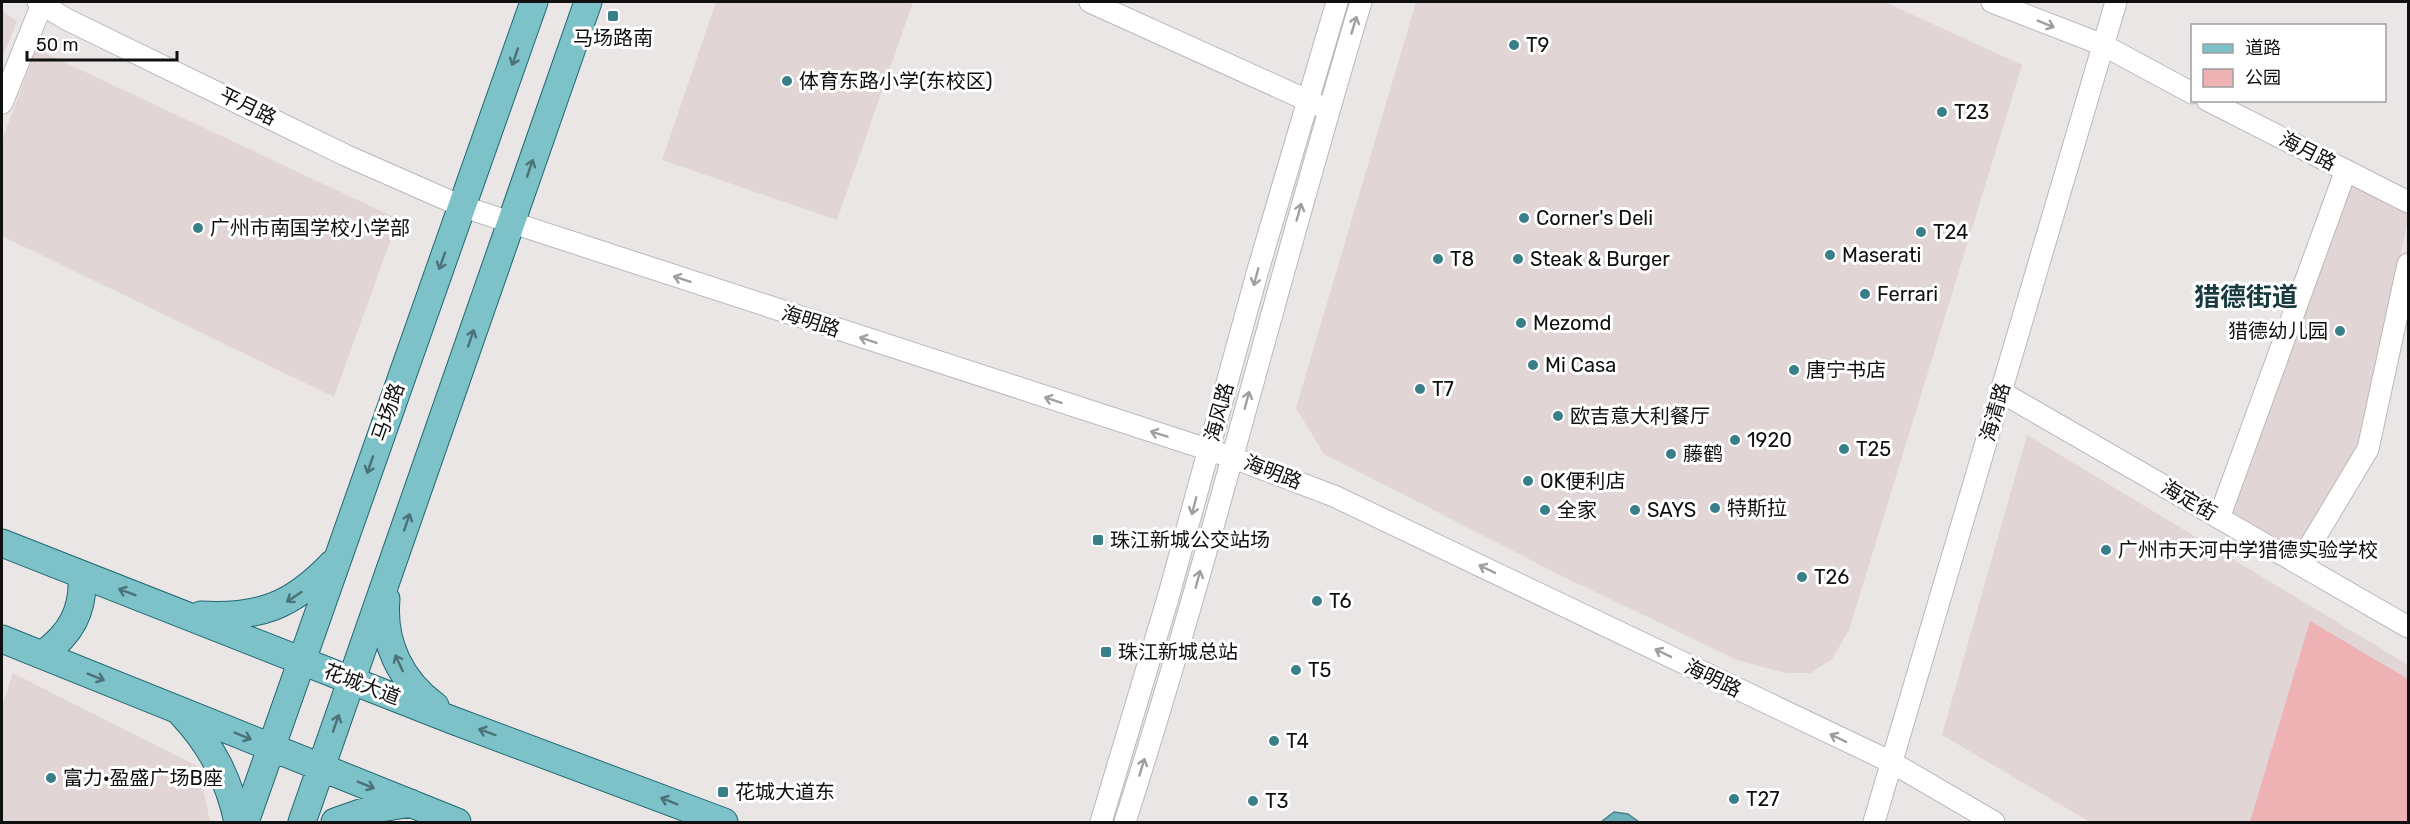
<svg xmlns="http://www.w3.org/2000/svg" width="2410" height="824" font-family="Rubik,'Noto Sans SC',sans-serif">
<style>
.built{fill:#e1d5d5}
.green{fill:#eeb2b5}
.water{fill:#6bb2bd;stroke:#508189;stroke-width:1.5}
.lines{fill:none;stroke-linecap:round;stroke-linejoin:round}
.minor-casing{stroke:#bcb8b8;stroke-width:23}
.major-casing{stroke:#1f6871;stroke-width:29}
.minor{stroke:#fff;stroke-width:21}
.major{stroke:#7dc1c9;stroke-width:27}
.oneway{stroke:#a09f9f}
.oneway2{stroke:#4c7176}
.poi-dot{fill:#387f89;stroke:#fff;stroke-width:2}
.labels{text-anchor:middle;stroke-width:6;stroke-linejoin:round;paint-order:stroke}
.poi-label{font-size:20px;fill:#111010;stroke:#fff;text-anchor:start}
.street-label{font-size:20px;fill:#111010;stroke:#fff}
.district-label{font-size:26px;font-weight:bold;fill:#193b40;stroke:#fff}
</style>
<rect width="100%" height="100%" fill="#ebe6e6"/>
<!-- built -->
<path class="built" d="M 716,2 L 913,2 L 837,220 L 662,160 Z
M 1416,2 L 1885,2 L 2022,65 L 1849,630 L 1832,659 L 1811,673 L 1786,673 L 1737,660 L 1560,575 L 1324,454 L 1296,408 Z
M 2,10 L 17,22 L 2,58 Z
M 36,49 L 398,219 L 334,397 L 2,236 L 2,140 Z
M 2351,185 L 2408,211 L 2408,220 L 2358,443 L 2299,551 L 2229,514 Z
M 2027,435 L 2408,665 L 2408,822 L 2090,822 L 1942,735 Z
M 13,673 L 199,767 L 210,822 L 2,822 L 2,706 Z"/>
<!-- green -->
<path class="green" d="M 2310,621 L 2408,679 L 2408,822 L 2250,822 Z"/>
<!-- water -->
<path class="water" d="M 1614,812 L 1628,814 L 1639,822 L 1601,822 Z"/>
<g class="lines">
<!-- minor casing -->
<g class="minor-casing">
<path id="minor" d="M 38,2 L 66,19 L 345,155 L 461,206 L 1231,457 L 1334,496 L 1891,762 L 1994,822
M 1090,2 L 1320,106
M 1992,2 L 2103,45 L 2192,93
M 2207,100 L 2408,202
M 2,103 L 42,4
M 2001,392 L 2408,627
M 2219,518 L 2346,170
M 2299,564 L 2368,449 L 2408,264
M 1101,822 L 1168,598 L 1258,270 L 1337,2
M 1125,822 C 1212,551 1279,274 1361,2
M 1874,822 L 2116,2"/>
</g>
<!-- major casing -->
<g class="major-casing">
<path id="major" d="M 2,543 L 452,720 L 724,822
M 386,599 C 382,643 401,681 435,706
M 201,615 C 260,618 292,606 332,564
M 2,639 L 457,822
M 42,655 C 71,634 84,611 82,575
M 182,714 C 212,746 229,780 238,822
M 245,822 L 534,2
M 302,822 L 588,2
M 335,822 L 369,810 L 411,803"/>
</g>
<!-- minor -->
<use href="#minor" class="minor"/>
<!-- major -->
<use href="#major" class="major"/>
</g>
<!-- one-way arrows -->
<defs><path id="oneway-shaft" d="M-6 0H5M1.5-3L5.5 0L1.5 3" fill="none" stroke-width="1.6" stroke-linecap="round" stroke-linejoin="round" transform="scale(1.5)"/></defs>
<g class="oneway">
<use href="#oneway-shaft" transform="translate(2046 24) rotate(22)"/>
<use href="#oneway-shaft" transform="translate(1354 25) rotate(-73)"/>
<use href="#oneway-shaft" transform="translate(1299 212) rotate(-74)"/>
<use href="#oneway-shaft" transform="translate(1256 277) rotate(105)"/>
<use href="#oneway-shaft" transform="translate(682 279) rotate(-162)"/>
<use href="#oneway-shaft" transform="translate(868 340) rotate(-162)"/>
<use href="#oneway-shaft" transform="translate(1053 400) rotate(-162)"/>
<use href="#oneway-shaft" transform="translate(1247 400) rotate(-75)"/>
<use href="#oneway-shaft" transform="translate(1159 434) rotate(-163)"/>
<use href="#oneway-shaft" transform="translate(1194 506) rotate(105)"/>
<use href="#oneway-shaft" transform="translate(1487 569) rotate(-154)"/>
<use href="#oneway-shaft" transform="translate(1198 579) rotate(-75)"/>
<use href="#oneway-shaft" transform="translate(1663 653) rotate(-154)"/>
<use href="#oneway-shaft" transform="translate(1838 738) rotate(-154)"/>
<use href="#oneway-shaft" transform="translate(1142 767) rotate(-73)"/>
</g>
<g class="oneway2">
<use href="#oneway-shaft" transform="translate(515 57) rotate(109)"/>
<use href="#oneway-shaft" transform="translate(530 168) rotate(-71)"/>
<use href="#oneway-shaft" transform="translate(442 261) rotate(110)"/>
<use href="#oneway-shaft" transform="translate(471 338) rotate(-71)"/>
<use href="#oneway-shaft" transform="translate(370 465) rotate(109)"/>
<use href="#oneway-shaft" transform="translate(407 522) rotate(-71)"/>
<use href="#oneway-shaft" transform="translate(127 592) rotate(-159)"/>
<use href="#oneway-shaft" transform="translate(294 597) rotate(146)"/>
<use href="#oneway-shaft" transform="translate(399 663) rotate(-115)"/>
<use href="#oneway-shaft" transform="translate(96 677) rotate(22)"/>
<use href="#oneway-shaft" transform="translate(336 723) rotate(-71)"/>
<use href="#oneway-shaft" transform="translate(487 732) rotate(-160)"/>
<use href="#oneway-shaft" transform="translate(243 736) rotate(22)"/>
<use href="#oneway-shaft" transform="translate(366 785) rotate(22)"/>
<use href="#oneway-shaft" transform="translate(669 801) rotate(-158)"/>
</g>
<!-- markers -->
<g class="poi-dot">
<rect x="607" y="10" width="12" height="12" rx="3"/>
<circle cx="1514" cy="45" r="6"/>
<circle cx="787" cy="81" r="6"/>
<circle cx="1942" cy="112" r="6"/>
<circle cx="1524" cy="218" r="6"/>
<circle cx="198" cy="228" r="6"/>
<circle cx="1921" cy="232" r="6"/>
<circle cx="1830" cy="255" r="6"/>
<circle cx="1438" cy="259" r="6"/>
<circle cx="1518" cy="259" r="6"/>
<circle cx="1865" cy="294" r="6"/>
<circle cx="1521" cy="323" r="6"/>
<circle cx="2340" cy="331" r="6"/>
<circle cx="1533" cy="365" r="6"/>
<circle cx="1794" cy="370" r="6"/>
<circle cx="1420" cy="389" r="6"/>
<circle cx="1558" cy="416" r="6"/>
<circle cx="1735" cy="440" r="6"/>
<circle cx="1844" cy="449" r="6"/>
<circle cx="1671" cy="454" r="6"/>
<circle cx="1528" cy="481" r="6"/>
<circle cx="1715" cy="508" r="6"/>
<circle cx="1545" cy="510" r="6"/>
<circle cx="1635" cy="510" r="6"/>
<rect x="1092" y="534" width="12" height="12" rx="3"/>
<circle cx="2106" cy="550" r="6"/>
<circle cx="1802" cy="577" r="6"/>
<circle cx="1317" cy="601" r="6"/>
<rect x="1100" y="646" width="12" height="12" rx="3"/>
<circle cx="1296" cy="670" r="6"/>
<circle cx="1274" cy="741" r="6"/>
<circle cx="51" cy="778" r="6"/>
<rect x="717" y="786" width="12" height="12" rx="3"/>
<circle cx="1734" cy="799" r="6"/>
<circle cx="1253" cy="801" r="6"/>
</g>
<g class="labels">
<!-- poi labels -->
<g class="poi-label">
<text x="613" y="45" text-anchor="middle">马场路南</text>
<text x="1526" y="52">T9</text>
<text x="799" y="88">体育东路小学(东校区)</text>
<text x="1954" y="119">T23</text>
<text x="1536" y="225">Corner's Deli</text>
<text x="210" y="235">广州市南国学校小学部</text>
<text x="1933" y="239">T24</text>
<text x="1842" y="262">Maserati</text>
<text x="1450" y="266">T8</text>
<text x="1530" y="266">Steak &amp; Burger</text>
<text x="1877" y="301">Ferrari</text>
<text x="1533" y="330">Mezomd</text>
<text x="2328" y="338" text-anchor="end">猎德幼儿园</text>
<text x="1545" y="372">Mi Casa</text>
<text x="1806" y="377">唐宁书店</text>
<text x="1432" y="396">T7</text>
<text x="1570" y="423">欧吉意大利餐厅</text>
<text x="1747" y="447">1920</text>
<text x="1856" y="456">T25</text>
<text x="1683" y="461">藤鹤</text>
<text x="1540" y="488">OK便利店</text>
<text x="1727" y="515">特斯拉</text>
<text x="1557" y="517">全家</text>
<text x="1647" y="517">SAYS</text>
<text x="1110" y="547">珠江新城公交站场</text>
<text x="2118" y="557">广州市天河中学猎德实验学校</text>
<text x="1814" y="584">T26</text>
<text x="1329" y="608">T6</text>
<text x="1118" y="659">珠江新城总站</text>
<text x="1308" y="677">T5</text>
<text x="1286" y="748">T4</text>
<text x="63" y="785">富力·盈盛广场B座</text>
<text x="735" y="799">花城大道东</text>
<text x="1746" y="806">T27</text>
<text x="1265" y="808">T3</text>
</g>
<!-- street labels -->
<g class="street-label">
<text transform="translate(248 106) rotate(26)" y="7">平月路</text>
<text transform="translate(2308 151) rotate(27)" y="7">海月路</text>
<text transform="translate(811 321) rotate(18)" y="7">海明路</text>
<text transform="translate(388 412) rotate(-71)" y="7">马场路</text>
<text transform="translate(1219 412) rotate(-75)" y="7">海风路</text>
<text transform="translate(1995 412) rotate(-74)" y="7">海清路</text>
<text transform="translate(1273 472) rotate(21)" y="7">海明路</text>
<text transform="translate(2189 500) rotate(30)" y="7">海定街</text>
<text transform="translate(1713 678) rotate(26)" y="7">海明路</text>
<text transform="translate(362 684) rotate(21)" y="7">花城大道</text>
</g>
<!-- district labels -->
<g class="district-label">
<text x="2246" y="306">猎德街道</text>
</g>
</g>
<!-- border -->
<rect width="2410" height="824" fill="none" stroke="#111010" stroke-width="6"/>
<!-- legend -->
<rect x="2191" y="24" width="195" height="78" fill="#ffffff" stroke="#a09f9f" stroke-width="1.5"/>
<rect x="2203" y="44" width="30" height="9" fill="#7dc1c9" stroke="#a09f9f" stroke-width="1.5"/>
<text x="2245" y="54" font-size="18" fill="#111010">道路</text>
<rect x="2203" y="69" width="30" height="18" fill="#eeb2b5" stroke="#a09f9f" stroke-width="1.5"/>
<text x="2245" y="84" font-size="18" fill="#111010">公园</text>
<!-- scale -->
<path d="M27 51v9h150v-9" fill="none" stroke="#111010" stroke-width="3"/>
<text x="36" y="51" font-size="18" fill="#111010" stroke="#ffffff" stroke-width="4.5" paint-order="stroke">50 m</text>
</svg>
